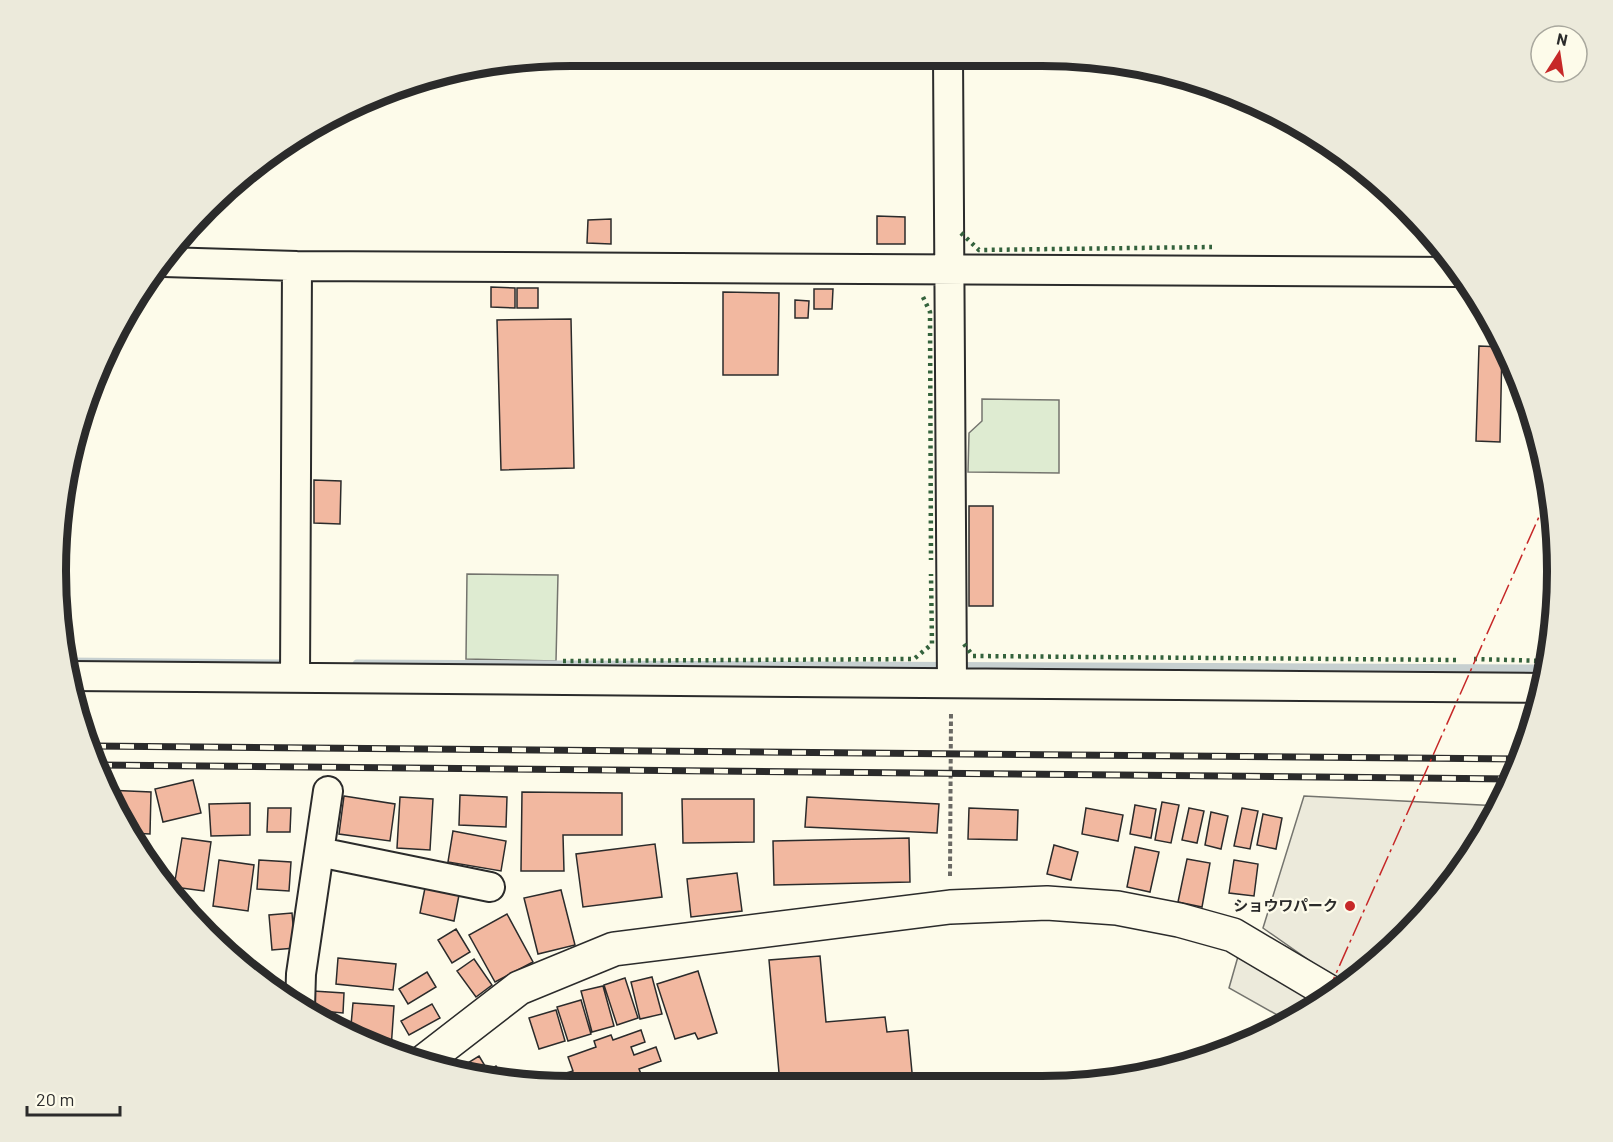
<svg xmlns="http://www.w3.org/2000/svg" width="1613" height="1142" font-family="Barlow,'Noto Sans JP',sans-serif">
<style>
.green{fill:#deebd1;stroke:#74746e;stroke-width:1.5}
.parking{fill:#eceadb;stroke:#74746e;stroke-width:1.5}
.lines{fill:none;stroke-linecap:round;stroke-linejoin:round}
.stream{stroke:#c7d0d0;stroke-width:9}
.building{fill:#f2b8a0;stroke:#2b2b2b;stroke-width:1.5}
.minor-casing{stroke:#2b2b2b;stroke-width:32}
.tertiary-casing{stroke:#2b2b2b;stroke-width:36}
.path{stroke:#6a6964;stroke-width:4;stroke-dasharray:4.5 3;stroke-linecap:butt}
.minor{stroke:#fdfbea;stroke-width:28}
.tertiary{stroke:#fdfbea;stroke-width:33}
.rail-casing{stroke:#2b2b2b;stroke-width:7}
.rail{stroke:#fdfbea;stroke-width:4.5;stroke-dasharray:14;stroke-linecap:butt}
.hedge{stroke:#34623c;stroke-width:4.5;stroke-dasharray:3 4.5;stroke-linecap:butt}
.power{stroke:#c62828;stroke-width:1.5;stroke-dasharray:21 4.5 3 4.5;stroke-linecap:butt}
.poi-dot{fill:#c62828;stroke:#fdfbea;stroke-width:2}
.labels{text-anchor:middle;stroke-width:4.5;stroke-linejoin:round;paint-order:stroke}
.poi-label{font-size:15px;font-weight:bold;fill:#2b2b2b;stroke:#fdfbea;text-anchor:end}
.rim{fill:none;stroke:#2b2b2b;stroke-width:8}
</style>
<rect width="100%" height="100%" fill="#fdfbea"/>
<!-- green -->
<path class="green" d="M 982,399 L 1059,400 L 1059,473 L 968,472 L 969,433 L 982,421 Z
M 467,574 L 558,575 L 556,661 L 466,659 Z"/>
<!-- parking -->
<path class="parking" d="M 1304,796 L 1500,806 L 1451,885 L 1382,958 L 1343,984 L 1263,928 Z
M 1239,953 L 1319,1000 L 1288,1021 L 1229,988 Z"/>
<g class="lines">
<!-- stream -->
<path class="stream" d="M 67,662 L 293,664
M 357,664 L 1546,669"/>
</g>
<!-- building -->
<path class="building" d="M 877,216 L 905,217 L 905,244 L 877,244 Z
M 611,219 L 611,244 L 587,243 L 588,220 Z
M 491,287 L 515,288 L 515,308 L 491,307 Z
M 517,288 L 538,288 L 538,308 L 517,308 Z
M 814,289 L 833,289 L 832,309 L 814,309 Z
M 723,292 L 779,293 L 778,375 L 723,375 Z
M 795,300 L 809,301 L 808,318 L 795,318 Z
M 1484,307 L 1488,313 L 1496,330 L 1482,329 Z
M 571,319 L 574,468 L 501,470 L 497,320 Z
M 1479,346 L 1502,347 L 1500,442 L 1476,441 Z
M 314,480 L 341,481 L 340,524 L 314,523 Z
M 969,506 L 993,506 L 993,606 L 969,606 Z
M 193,780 L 201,813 L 163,822 L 155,789 Z
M 106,790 L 151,792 L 150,834 L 131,833 Z
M 522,792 L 622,793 L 622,835 L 563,835 L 564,871 L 521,871 Z
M 460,795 L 507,797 L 506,827 L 459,825 Z
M 344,796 L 395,804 L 390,841 L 339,834 Z
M 400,797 L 433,799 L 430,850 L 397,848 Z
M 807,797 L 939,804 L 937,833 L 805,827 Z
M 682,799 L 754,799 L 754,842 L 683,843 Z
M 1162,802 L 1179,805 L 1171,843 L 1155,840 Z
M 250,803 L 250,835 L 211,836 L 209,804 Z
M 1135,805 L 1156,809 L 1151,838 L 1130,834 Z
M 268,808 L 291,808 L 290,832 L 267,832 Z
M 969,808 L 1018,810 L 1017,840 L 968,839 Z
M 1086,808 L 1123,815 L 1118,841 L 1082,834 Z
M 1189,808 L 1204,811 L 1197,843 L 1182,840 Z
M 1242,808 L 1258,811 L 1250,849 L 1234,846 Z
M 1211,812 L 1228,816 L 1221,849 L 1205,845 Z
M 1263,814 L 1282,818 L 1276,849 L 1257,845 Z
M 453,831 L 506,841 L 501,871 L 448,862 Z
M 182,838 L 211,842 L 204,891 L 174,887 Z
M 909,838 L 910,882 L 774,885 L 773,841 Z
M 655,844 L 662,897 L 583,907 L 576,854 Z
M 1054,845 L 1078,852 L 1071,880 L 1047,874 Z
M 1135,847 L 1159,852 L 1150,892 L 1127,887 Z
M 1187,859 L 1210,863 L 1202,907 L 1178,902 Z
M 219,860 L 254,865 L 248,911 L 213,906 Z
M 259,860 L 291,862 L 289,891 L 257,889 Z
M 1234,860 L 1258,864 L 1254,896 L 1229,893 Z
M 737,873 L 742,911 L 691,917 L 687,879 Z
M 425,888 L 459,895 L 454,921 L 420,913 Z
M 561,890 L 575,945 L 538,954 L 524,898 Z
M 292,913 L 295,948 L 272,950 L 269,915 Z
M 507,914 L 533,962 L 495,982 L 469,935 Z
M 456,929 L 470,952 L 452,963 L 438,940 Z
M 820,956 L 826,1022 L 885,1017 L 887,1032 L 908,1030 L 913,1083 L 862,1084 L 861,1075 L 848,1076 L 849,1084 L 780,1084 L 769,960 Z
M 338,958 L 396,964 L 393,990 L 336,984 Z
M 474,959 L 492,985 L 476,997 L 457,971 Z
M 698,971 L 717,1033 L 698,1039 L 695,1033 L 675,1039 L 657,984 Z
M 427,972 L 436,987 L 408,1004 L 399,989 Z
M 652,977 L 662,1014 L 640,1019 L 631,982 Z
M 625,978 L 638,1018 L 617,1025 L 604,985 Z
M 603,986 L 614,1026 L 592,1032 L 581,991 Z
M 313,991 L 344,993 L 343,1013 L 311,1010 Z
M 581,1000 L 591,1034 L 568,1041 L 557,1007 Z
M 353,1003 L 394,1006 L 391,1049 L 350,1036 Z
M 432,1004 L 440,1018 L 409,1035 L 401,1021 Z
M 556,1010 L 565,1041 L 539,1049 L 529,1018 Z
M 641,1030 L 645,1042 L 631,1047 L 634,1055 L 656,1047 L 661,1061 L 639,1069 L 643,1079 L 633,1085 L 570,1085 L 566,1073 L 573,1071 L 568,1057 L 596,1047 L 594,1041 L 611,1035 L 613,1040 Z
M 479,1056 L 488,1071 L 496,1066 L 506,1080 L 453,1072 Z"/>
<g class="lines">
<!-- minor casing -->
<g class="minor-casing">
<path id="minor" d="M 948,56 L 952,683
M 164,262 L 297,266 L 1459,272
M 71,676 L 1543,688
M 295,678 L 297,266
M 319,852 L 490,887
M 300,1007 L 301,974 L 328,791"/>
</g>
<!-- tertiary casing -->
<g class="tertiary-casing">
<path id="tertiary" d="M 422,1063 L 519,988 L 614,949 L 950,907 L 1047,903 L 1117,908 L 1179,920 L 1233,935 L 1331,993"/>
</g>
<!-- path -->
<path class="path" d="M 950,876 L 951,712"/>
<!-- minor -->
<use href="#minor" class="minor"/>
<!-- tertiary -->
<use href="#tertiary" class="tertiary"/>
<!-- rail casing -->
<g class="rail-casing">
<path id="rail" d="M 92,746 L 1519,759
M 98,765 L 1512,779"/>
</g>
<!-- rail -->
<use href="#rail" class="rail"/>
<!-- hedge -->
<path class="hedge" d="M 961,233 L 979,250 L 1212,247
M 923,297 L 930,312 L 931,560
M 964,644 L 973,656 L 1460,660
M 1474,659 L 1547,661
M 563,661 L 914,659 L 932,644 L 931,574"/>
<!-- power -->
<path class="power" d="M 1326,996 L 1550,492"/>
</g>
<!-- markers -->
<circle class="poi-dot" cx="1350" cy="906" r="6"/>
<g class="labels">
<!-- poi labels -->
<g class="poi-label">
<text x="1338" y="911">ショウワパーク</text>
</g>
</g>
<!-- crop -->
<path d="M0 0H1613V1142H0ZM571 66H1042A505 505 0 0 1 1547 571V571A505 505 0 0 1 1042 1076H571A505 505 0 0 1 66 571V571A505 505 0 0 1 571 66Z" fill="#eceadb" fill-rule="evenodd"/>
<path class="rim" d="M571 66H1042A505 505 0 0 1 1547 571V571A505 505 0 0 1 1042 1076H571A505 505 0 0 1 66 571V571A505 505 0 0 1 571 66Z"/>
<!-- north arrow -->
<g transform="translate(1559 54) rotate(12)"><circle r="28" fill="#fdfbea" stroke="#a9a89e" stroke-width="1.5"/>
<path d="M0-4.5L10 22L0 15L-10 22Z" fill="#c62828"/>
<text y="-9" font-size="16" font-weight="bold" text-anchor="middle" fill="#2b2b2b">N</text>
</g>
<!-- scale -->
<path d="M27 1106v9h93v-9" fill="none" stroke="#2b2b2b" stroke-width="3"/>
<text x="36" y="1106" font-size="18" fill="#2b2b2b" stroke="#fdfbea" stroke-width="4.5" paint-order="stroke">20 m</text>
</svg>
